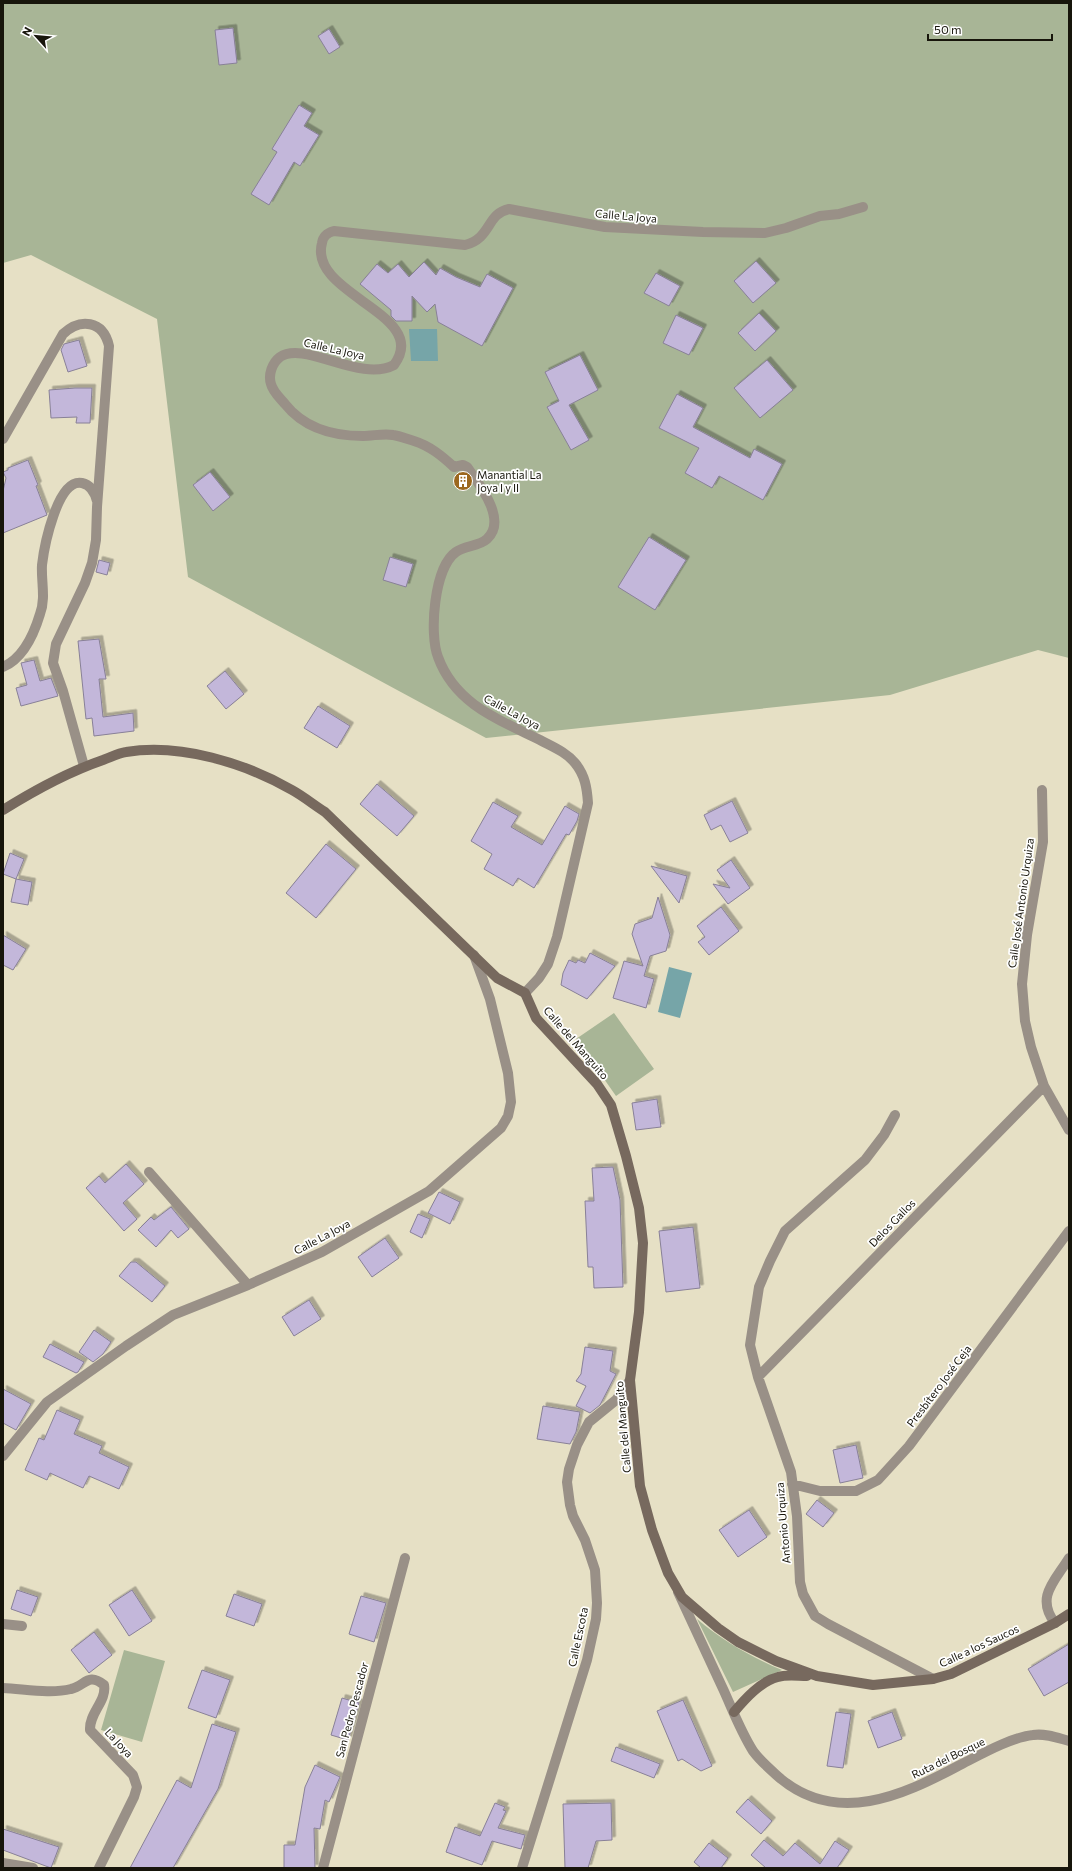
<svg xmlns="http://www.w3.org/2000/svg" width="1072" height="1871" font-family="Commissioner,sans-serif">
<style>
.green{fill:#a8b596}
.water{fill:#76a5a8}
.building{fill:#c3b7da;stroke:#888097;filter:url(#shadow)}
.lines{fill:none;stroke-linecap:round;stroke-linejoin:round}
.minor{stroke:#999087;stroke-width:10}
.tertiary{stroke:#999087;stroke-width:10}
.secondary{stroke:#77695e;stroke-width:10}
.labels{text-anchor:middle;stroke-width:3.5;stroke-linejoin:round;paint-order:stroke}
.street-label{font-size:11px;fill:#17150b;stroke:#fff}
.poi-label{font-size:11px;fill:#17150b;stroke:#fff;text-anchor:start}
</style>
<defs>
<filter id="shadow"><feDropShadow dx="3.5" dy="-3.5" stdDeviation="0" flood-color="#0004"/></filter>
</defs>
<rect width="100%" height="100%" fill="#e6e0c5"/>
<!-- green -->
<path class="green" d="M 3,3 L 1069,3 L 1069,658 L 1038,650 L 890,695 L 486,738 L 188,577 L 157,319 L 31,255 L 3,263 Z
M 614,1013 L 654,1069 L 616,1096 L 576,1039 Z
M 697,1619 C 723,1641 751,1657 782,1670 L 733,1692 Z
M 124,1650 L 165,1661 L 142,1742 L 101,1730 Z"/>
<!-- water -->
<path class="water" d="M 409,329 L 437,329 L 438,361 L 411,361 Z
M 669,967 L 692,973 L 680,1018 L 658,1012 Z"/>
<!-- building -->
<path class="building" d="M 233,28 L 237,63 L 219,65 L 215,30 Z
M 329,29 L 340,47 L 329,54 L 318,36 Z
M 299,105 L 312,113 L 304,126 L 319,135 L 300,166 L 294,162 L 269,205 L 251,194 L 277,152 L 272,149 Z
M 756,261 L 776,283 L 753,303 L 734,281 Z
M 424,262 L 436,275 L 440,268 L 456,277 L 480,287 L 487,274 L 513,288 L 482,346 L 438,322 L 435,304 L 427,312 L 412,296 L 412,321 L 396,321 L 391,316 L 391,310 L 360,284 L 377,264 L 388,273 L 398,264 L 409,277 Z
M 656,273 L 680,286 L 669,306 L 644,293 Z
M 759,313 L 776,331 L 755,351 L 738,333 Z
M 676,315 L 703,328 L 689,355 L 663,343 Z
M 79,340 L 87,366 L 68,372 L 61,350 L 64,344 Z
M 580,355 L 598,390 L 569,405 L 589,440 L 571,450 L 547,407 L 559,401 L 545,372 Z
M 767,360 L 793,390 L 760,418 L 734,388 Z
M 75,388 L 92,388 L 90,423 L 76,423 L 77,417 L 51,418 L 49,390 Z
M 677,394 L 703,408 L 693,427 L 750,458 L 754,449 L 782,464 L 763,500 L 719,476 L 712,488 L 685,473 L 699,448 L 659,428 Z
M 28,460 L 38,485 L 36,486 L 47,515 L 3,533 L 3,491 L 6,478 L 3,472 L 8,470 L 8,468 Z
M 210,472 L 230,497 L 213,511 L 193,485 Z
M 649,537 L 686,560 L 655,610 L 618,587 Z
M 390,557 L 413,564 L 406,587 L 383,580 Z
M 99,560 L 110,563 L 107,575 L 96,572 Z
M 99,639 L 106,679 L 99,679 L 103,717 L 133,713 L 134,731 L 94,736 L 92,718 L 86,719 L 78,641 Z
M 34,660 L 40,681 L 51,678 L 58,696 L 21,706 L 16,688 L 27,685 L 21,663 Z
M 225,671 L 244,694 L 226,709 L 207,686 Z
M 318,706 L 350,726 L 337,748 L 304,728 Z
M 377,784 L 414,816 L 397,836 L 360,804 Z
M 732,801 L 748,833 L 730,842 L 721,825 L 711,830 L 704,815 Z
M 493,802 L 518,816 L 511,827 L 542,845 L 565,806 L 579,814 L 577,821 L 569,835 L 566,834 L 534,888 L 518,878 L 513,886 L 484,869 L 492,854 L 471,841 Z
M 326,844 L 356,869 L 316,918 L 286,893 Z
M 10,853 L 24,859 L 16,879 L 3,874 Z
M 731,860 L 750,888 L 728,904 L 713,884 L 730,888 L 717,870 Z
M 651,866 L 687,876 L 679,903 Z
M 16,879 L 32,882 L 28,905 L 11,902 Z
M 658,897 L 670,935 L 666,951 L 650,956 L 644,976 L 654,979 L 646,1008 L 613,998 L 624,961 L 643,966 L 632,934 L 635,924 L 652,918 Z
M 721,907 L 739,931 L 709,955 L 698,942 L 705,937 L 697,926 Z
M 3,935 L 26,949 L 13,970 L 3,965 Z
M 590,953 L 615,966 L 587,999 L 561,985 L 563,973 L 569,960 L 576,963 L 578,960 L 585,963 Z
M 657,1099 L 661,1127 L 636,1130 L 632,1103 Z
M 126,1164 L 144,1184 L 123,1203 L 137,1219 L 124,1231 L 86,1188 L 99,1176 L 105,1183 Z
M 613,1167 L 620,1200 L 623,1287 L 594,1288 L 593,1267 L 588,1267 L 585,1201 L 594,1201 L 592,1168 Z
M 439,1192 L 460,1202 L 450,1224 L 428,1213 Z
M 171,1207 L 189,1229 L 178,1238 L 171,1230 L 156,1247 L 138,1230 L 151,1217 L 154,1220 Z
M 418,1214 L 430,1219 L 422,1238 L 410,1232 Z
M 693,1227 L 700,1288 L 666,1292 L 659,1231 Z
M 385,1238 L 399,1258 L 372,1277 L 358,1257 Z
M 131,1262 L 136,1262 L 165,1286 L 152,1302 L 119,1276 Z
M 309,1300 L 321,1319 L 294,1336 L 282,1317 Z
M 94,1330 L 111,1342 L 103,1354 L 93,1362 L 79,1352 Z
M 50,1344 L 84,1362 L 78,1372 L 76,1373 L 43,1357 Z
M 585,1347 L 613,1351 L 610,1371 L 616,1374 L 600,1405 L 590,1413 L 576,1406 L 586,1386 L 576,1381 L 581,1374 Z
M 3,1389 L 31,1404 L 16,1430 L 3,1423 Z
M 543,1406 L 580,1412 L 576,1432 L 570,1444 L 537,1439 Z
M 57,1410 L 80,1420 L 74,1434 L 102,1446 L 99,1453 L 129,1467 L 119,1489 L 89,1476 L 83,1488 L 50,1473 L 47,1480 L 25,1470 L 39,1438 L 44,1440 Z
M 856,1445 L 863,1478 L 840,1483 L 833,1450 Z
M 817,1500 L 834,1513 L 823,1527 L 806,1514 Z
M 749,1510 L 767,1537 L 738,1557 L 719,1530 Z
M 17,1590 L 38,1597 L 31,1616 L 11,1609 Z
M 132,1590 L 152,1621 L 129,1636 L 109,1605 Z
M 234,1594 L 262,1604 L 254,1626 L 226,1616 Z
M 361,1596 L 386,1603 L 374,1642 L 349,1634 Z
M 94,1632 L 112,1655 L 89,1673 L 71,1650 Z
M 1069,1644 L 1069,1682 L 1044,1696 L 1028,1669 Z
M 202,1670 L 230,1680 L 216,1718 L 188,1708 Z
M 342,1698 L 359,1703 L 348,1740 L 331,1735 Z
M 683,1700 L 712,1766 L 701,1771 L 682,1759 L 678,1761 L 657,1711 Z
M 836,1712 L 851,1714 L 843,1768 L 827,1766 Z
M 892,1712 L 902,1739 L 878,1748 L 868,1721 Z
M 212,1724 L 236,1732 L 218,1789 L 173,1868 L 130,1868 L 177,1780 L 191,1788 Z
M 616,1747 L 660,1764 L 654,1778 L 611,1761 Z
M 315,1765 L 340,1777 L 329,1802 L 325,1800 L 320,1829 L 314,1828 L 315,1868 L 284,1868 L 284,1845 L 295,1845 L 305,1787 Z
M 748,1799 L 772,1821 L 761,1834 L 736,1812 Z
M 495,1803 L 505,1807 L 503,1810 L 506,1811 L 498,1828 L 525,1835 L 521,1849 L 492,1841 L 482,1865 L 446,1852 L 455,1827 L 480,1836 Z
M 611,1803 L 612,1840 L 596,1841 L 588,1868 L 565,1868 L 563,1804 Z
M 3,1829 L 59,1847 L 51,1868 L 3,1850 Z
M 764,1840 L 783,1856 L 795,1843 L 820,1864 L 835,1841 L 849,1850 L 837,1868 L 766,1868 L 751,1855 Z
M 709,1843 L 728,1858 L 721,1868 L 701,1868 L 694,1862 Z"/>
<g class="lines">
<!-- minor -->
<path class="minor" d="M 3,439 L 63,334 C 80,318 103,320 109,346 L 97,507 L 96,540 L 92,563 L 85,583 L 56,644 L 53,663 L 63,691 L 84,766
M 3,667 C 24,658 34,634 40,614 C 46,598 41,581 42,565 C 44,548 57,478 82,483 C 91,485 95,493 97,501
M 1042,790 L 1043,842 L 1027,935 L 1022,984 L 1025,1021 L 1031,1047 L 1044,1086 L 1069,1130
M 525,993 L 539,978 L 548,964 L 557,937 L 588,803 C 587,788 585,775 575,763 C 566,752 553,747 540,740 C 499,720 455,704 438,657 C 429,634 434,567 456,552 C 465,545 478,547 487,539 C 508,520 479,484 467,467 L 463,465 L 454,467 C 442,456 430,446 414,441 C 407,439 400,436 393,435 C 384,433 373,436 363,436 C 334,436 304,428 285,404 C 280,398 273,392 271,384 C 268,375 272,363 280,357 C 304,340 360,383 394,365 C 432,314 308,295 322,243 C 323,236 327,233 334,231 L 465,245 C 492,238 486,214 509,209 L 605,227 L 703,232 L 765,233 L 786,228 L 820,216 L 839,214 L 863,207
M 895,1115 L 884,1135 L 865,1160 L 785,1231 L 770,1261 L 759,1287 L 750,1345 L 758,1377 L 791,1472 L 797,1516 L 800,1582 L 803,1594 L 815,1616 L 828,1624 L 933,1679
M 149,1172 L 248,1285
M 758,1377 L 1044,1086
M 3,1456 L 47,1402 L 126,1346 L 173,1315 L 248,1285 L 322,1252 L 429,1191 L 501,1128 L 508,1116 L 511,1102 L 508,1073 L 490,999 L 474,955
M 792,1484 L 820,1491 L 856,1491 L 878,1480 L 909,1446 L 1069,1231
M 1055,1623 C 1035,1597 1055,1581 1069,1558
M 3,1624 L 22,1626
M 3,1688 C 25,1689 50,1694 71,1689 C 85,1686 88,1672 104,1685 C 107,1701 89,1713 90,1730 L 133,1775 L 137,1787 L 134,1797 L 99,1868
M 3,1863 L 33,1868
M 323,1868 L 405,1558
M 522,1868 L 587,1660 L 596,1619 L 597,1603 L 595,1570 L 585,1540 L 573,1516 L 570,1505 L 567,1482 L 569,1469 L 577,1445 L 589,1422 L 616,1400 L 630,1380"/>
<!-- tertiary -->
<path class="tertiary" d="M 678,1592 C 693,1625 709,1658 724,1691 C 733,1711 741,1732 753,1751 C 761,1762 771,1770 781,1779 C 837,1825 902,1796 958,1766 C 978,1756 1011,1737 1033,1735 C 1045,1733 1058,1738 1069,1741"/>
<!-- secondary -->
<path class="secondary" d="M 3,810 C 35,790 68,772 103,760 C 111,757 119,753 126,752 C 180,743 245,763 292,790 C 303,796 314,805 325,812 L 497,978 L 525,993 L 536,1018 L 597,1084 L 611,1105 L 626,1156 L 639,1208 L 643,1243 L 639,1312 L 630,1380 L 640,1486 L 652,1530 L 662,1557 L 668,1573 L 682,1597 L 718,1628 L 738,1642 L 776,1661 L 817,1676 L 873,1685 L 933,1679 L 951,1674 L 1055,1623 L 1069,1614
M 734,1712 C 745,1699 761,1681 778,1677 C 787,1674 798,1676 807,1676"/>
</g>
<!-- icons -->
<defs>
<g id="building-disc" transform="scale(1)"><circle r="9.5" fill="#9b671e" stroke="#fff"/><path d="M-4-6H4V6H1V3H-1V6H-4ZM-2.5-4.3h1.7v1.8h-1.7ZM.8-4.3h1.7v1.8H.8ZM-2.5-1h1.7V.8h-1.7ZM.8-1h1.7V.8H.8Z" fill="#fff"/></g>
</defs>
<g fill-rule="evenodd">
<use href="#building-disc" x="463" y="481"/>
</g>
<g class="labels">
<!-- street labels -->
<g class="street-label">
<text transform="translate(626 216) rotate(5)" y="4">Calle La Joya</text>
<text transform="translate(334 349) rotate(13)" y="4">Calle La Joya</text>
<text transform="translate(512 712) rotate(28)" y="4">Calle La Joya</text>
<text transform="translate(1021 903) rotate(-82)" y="4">Calle José Antonio Urquiza</text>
<text transform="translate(576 1043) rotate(49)" y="4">Calle del Manguito</text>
<text transform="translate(892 1223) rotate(-46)" y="4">Delos Gallos</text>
<text transform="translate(322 1237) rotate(-28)" y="4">Calle La Joya</text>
<text transform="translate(939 1386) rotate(-53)" y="4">Presbítero José Ceja</text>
<text transform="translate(623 1427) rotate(-95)" y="4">Calle del Manguito</text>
<text transform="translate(783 1523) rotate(-95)" y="4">Antonio Urquiza</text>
<text transform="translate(578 1637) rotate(-78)" y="4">Calle Escota</text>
<text transform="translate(979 1646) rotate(-25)" y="4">Calle a los Saucos</text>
<text transform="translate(352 1710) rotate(-75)" y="4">San Pedro Pescador</text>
<text transform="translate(119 1743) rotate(47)" y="4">La Joya</text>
<text transform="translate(948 1758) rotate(-26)" y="4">Ruta del Bosque</text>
</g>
<!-- poi labels -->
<g class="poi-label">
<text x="477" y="479">Manantial La<tspan x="477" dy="13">Joya I y II</tspan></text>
</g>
</g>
<!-- border -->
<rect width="1072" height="1871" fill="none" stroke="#17150b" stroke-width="8"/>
<!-- north arrow -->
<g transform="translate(36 36) rotate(297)" stroke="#ffffff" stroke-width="3" paint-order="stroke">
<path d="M0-3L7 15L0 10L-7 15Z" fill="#17150b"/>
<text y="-6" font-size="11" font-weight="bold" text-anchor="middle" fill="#17150b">N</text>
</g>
<!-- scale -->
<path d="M928 34v6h124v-6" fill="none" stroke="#17150b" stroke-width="2"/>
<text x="934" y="34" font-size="12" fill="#17150b" stroke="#ffffff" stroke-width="3" paint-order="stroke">50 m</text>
</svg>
